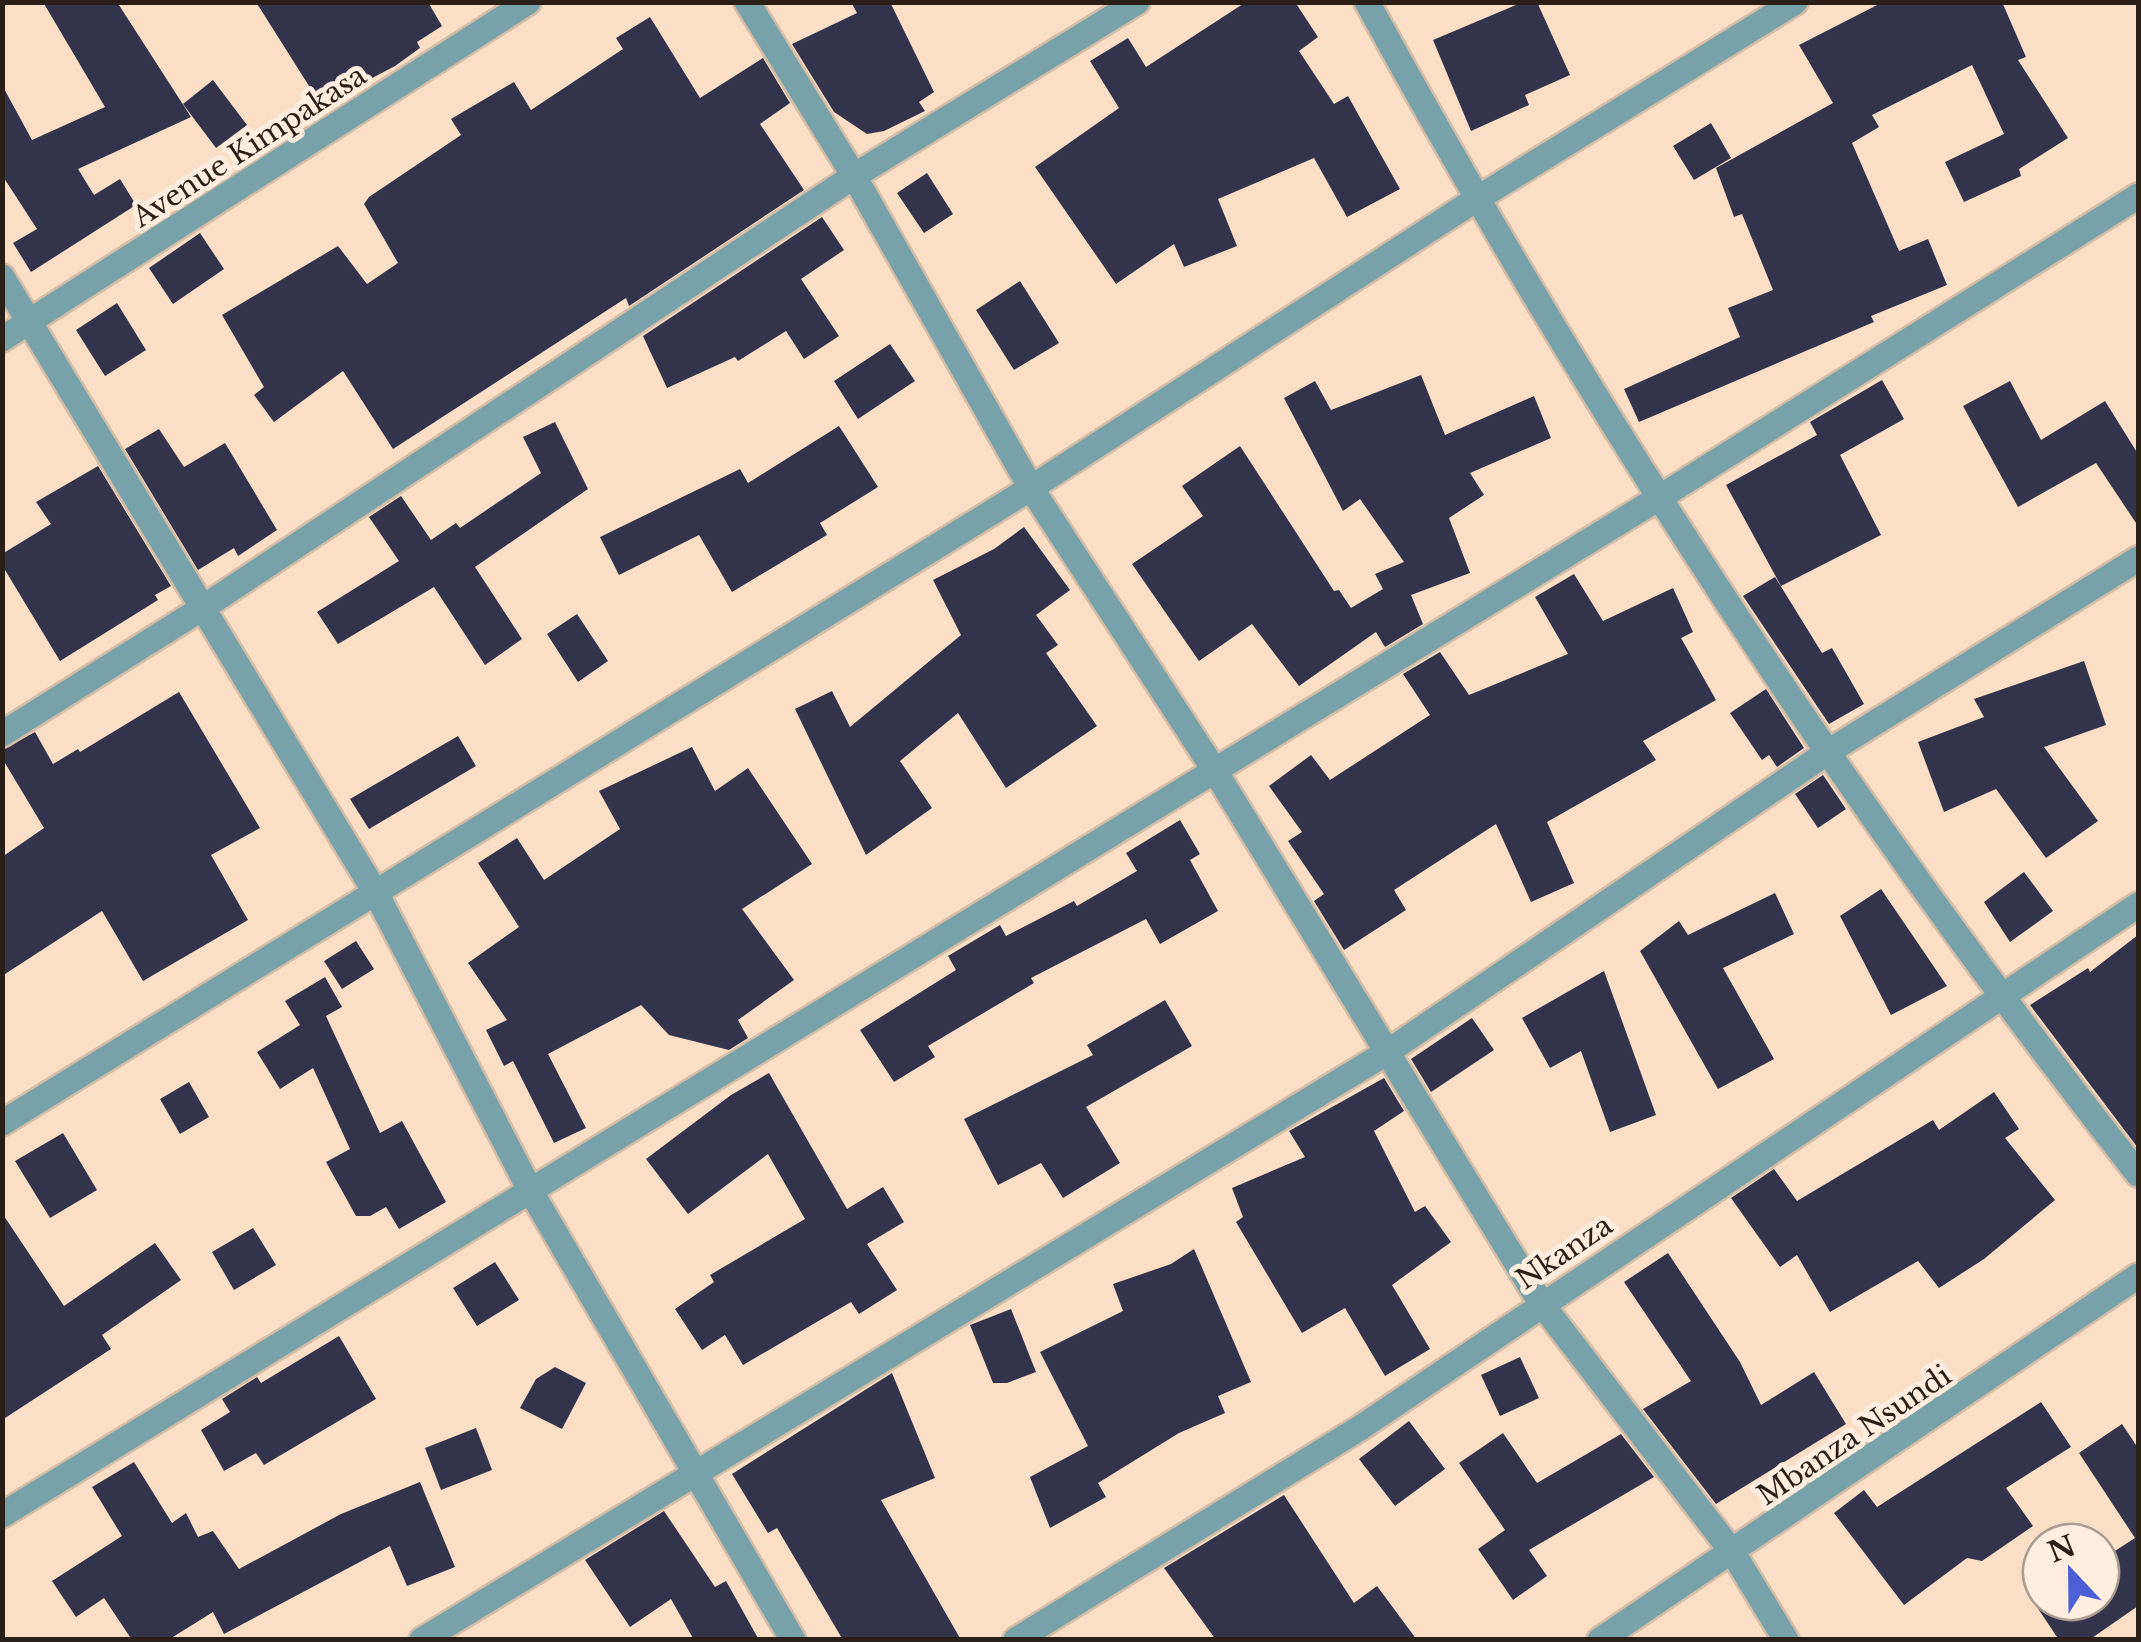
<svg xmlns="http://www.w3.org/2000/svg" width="2141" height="1642" font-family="'Libre Baskerville',serif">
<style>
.building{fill:#34334c}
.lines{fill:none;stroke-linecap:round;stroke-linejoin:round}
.minor-casing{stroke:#d4bca6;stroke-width:30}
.minor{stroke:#78a2aa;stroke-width:25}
.labels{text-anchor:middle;stroke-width:10;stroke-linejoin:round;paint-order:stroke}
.street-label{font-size:28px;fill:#291f16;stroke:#ffeedf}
</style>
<rect width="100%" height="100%" fill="#fadfc6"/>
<!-- building -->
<path class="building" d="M 43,2 L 117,2 L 191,117 L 78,169 L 94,195 L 120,179 L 136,205 L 31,272 L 13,243 L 37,229 L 2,175 L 2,85 L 32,140 L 105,107 Z
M 256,2 L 428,2 L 442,26 L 417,42 L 420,48 L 395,66 L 321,105 Z
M 851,2 L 890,2 L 934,92 L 919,102 L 925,111 L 884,131 L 867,134 L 834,112 L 792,44 L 857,13 Z
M 1246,2 L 1295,2 L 1318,37 L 1299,51 L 1334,104 L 1348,96 L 1400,189 L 1347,217 L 1314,158 L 1218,199 L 1237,246 L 1184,267 L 1174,244 L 1116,284 L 1035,167 L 1119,108 L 1090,61 L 1128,38 L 1146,67 Z
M 1523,2 L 1537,2 L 1570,75 L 1525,95 L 1529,105 L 1471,131 L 1433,40 Z
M 1883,2 L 2002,2 L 2026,57 L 2018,60 L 2068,138 L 2019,169 L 2021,176 L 1964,202 L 1945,162 L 2004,134 L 1972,65 L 1872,115 L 1879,127 L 1852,143 L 1899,251 L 1928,239 L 1947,285 L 1871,316 L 1874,322 L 1639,422 L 1624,389 L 1740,337 L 1728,308 L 1773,290 L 1742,214 L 1734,217 L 1716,168 L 1833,103 L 1799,45 Z
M 650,17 L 700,98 L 763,58 L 790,103 L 760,124 L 804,190 L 629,306 L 626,298 L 393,449 L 343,371 L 274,422 L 254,395 L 264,387 L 222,315 L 338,246 L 367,284 L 398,263 L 364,204 L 369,197 L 461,135 L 451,119 L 514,82 L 531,110 L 623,49 L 616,38 Z
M 213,80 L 247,125 L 216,148 L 183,104 Z
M 1711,123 L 1731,158 L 1694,180 L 1673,146 Z
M 927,173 L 953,214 L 924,233 L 897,193 Z
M 822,217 L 844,250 L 801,279 L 839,336 L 804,359 L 786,331 L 738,361 L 735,357 L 667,388 L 643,336 Z
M 200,233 L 224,269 L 173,304 L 149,268 Z
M 1020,281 L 1059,343 L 1014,370 L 976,310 Z
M 117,303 L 146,350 L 105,376 L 76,330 Z
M 890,344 L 915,381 L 858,419 L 834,381 Z
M 1421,375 L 1445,435 L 1534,396 L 1551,438 L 1470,473 L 1484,495 L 1449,518 L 1470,573 L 1411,595 L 1423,624 L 1385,647 L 1376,632 L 1299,686 L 1252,624 L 1199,661 L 1132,564 L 1203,516 L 1182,486 L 1240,446 L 1334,591 L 1339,590 L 1351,608 L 1383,589 L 1375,574 L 1404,562 L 1360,499 L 1343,511 L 1284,398 L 1315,381 L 1331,410 Z
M 1882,380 L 1904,419 L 1840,455 L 1881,535 L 1781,586 L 1726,485 L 1817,435 L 1810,422 Z
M 2010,381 L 2041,440 L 2105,401 L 2138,454 L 2138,526 L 2096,463 L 2018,507 L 1963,406 Z
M 555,422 L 588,489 L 475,567 L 522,639 L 485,665 L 434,587 L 338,644 L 317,612 L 399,561 L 369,517 L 401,496 L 431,540 L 456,523 L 460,528 L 541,473 L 523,437 Z
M 839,426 L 878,487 L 820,523 L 827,535 L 732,592 L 699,535 L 619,575 L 600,537 L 740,469 L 748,483 Z
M 159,429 L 184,467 L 225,443 L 277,530 L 238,556 L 234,548 L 198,570 L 125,449 Z
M 98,466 L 171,586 L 155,595 L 158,600 L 60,661 L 2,565 L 2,554 L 51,524 L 36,502 Z
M 1024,527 L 1070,590 L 1036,615 L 1058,645 L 1046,653 L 1097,726 L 1006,788 L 958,713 L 900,761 L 932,808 L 866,855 L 795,709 L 832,691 L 850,727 L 961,635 L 933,580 L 994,549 Z
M 1574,574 L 1603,621 L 1673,588 L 1693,632 L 1681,638 L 1716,700 L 1643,741 L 1656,760 L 1547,822 L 1574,883 L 1531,902 L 1496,824 L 1394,890 L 1406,910 L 1344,950 L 1314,901 L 1324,894 L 1288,841 L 1302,832 L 1269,786 L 1311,755 L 1330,780 L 1430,715 L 1403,674 L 1440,652 L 1469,695 L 1568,654 L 1535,597 Z
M 1775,577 L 1822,653 L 1832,648 L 1864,704 L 1829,724 L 1743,596 Z
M 577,614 L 608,661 L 578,682 L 547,634 Z
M 2084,661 L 2106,725 L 2044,747 L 2098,821 L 2046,858 L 1996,789 L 1944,812 L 1918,742 L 1984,717 L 1974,699 Z
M 1766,689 L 1804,748 L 1777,767 L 1769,755 L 1762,760 L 1730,713 Z
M 179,692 L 260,828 L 211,855 L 248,920 L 143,981 L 102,911 L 2,976 L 2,857 L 44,828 L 2,758 L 2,750 L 35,732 L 53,764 L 78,749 L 80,752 Z
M 458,736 L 476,766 L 369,829 L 350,799 Z
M 692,747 L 715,791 L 748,768 L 812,864 L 742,909 L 794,980 L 738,1020 L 748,1038 L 729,1050 L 669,1035 L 641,1005 L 548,1054 L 586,1128 L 554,1143 L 513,1061 L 504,1066 L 486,1030 L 507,1020 L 468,963 L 519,927 L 478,863 L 517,838 L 544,880 L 620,829 L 599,791 Z
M 1823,775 L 1846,809 L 1818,828 L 1795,794 Z
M 1180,820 L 1200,854 L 1190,860 L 1218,911 L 1160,944 L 1146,919 L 1031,978 L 1034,983 L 928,1046 L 935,1057 L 894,1082 L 860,1030 L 956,970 L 948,956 L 1000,925 L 1006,936 L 1074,901 L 1077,906 L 1137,871 L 1126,853 Z
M 2024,872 L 2053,911 L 2010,942 L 1984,902 Z
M 1881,889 L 1947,986 L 1891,1015 L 1840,916 Z
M 1775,893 L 1794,934 L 1723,968 L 1774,1059 L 1718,1089 L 1640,951 L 1679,921 L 1688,935 Z
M 2138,935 L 2138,1148 L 2030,1005 L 2088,968 L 2090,972 Z
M 356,941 L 374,969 L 342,989 L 324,961 Z
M 1604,971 L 1656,1115 L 1610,1132 L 1581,1051 L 1550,1068 L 1522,1018 Z
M 325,977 L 342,1007 L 326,1016 L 380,1133 L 402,1121 L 446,1202 L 399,1229 L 386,1207 L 370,1216 L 356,1216 L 326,1162 L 350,1149 L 313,1068 L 280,1089 L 257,1052 L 300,1025 L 285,1001 Z
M 1165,1000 L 1192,1046 L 1086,1107 L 1120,1163 L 1063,1198 L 1041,1163 L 998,1185 L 964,1119 L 1093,1055 L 1087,1045 Z
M 1472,1018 L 1494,1050 L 1431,1092 L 1411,1059 Z
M 769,1073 L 847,1209 L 883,1187 L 904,1222 L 867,1244 L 897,1290 L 859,1314 L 851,1302 L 743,1365 L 725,1335 L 702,1350 L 675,1309 L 714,1282 L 710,1275 L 805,1219 L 768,1154 L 688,1214 L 646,1159 L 731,1095 Z
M 1384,1078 L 1404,1111 L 1374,1131 L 1415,1212 L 1425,1206 L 1451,1242 L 1392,1285 L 1430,1349 L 1385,1376 L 1345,1308 L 1302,1333 L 1236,1222 L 1243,1217 L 1232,1188 L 1305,1157 L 1289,1131 Z
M 189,1082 L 209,1117 L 180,1134 L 160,1099 Z
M 1994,1092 L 2019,1129 L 2005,1138 L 2055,1200 L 1984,1259 L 1939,1288 L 1918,1261 L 1830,1312 L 1797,1255 L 1780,1267 L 1731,1198 L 1774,1169 L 1797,1201 L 1933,1120 L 1939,1130 Z
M 63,1133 L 97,1190 L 50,1218 L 15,1161 Z
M 2,1213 L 64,1306 L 155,1243 L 181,1280 L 102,1335 L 111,1349 L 2,1420 Z
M 253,1228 L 276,1265 L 234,1290 L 212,1252 Z
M 1194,1249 L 1251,1382 L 1218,1396 L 1225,1413 L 1179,1433 L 1098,1483 L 1106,1497 L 1050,1528 L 1030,1477 L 1088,1446 L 1040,1352 L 1123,1311 L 1113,1284 L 1171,1264 Z
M 1668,1253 L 1740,1362 L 1761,1405 L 1814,1372 L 1846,1424 L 1716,1504 L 1643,1409 L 1691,1381 L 1624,1282 Z
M 495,1262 L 519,1300 L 477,1326 L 453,1288 Z
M 1011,1309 L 1036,1372 L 1007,1383 L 993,1383 L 970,1325 Z
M 339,1336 L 376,1399 L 264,1465 L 256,1453 L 224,1471 L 201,1430 L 230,1412 L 222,1399 L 257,1377 L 261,1383 Z
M 1520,1357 L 1539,1398 L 1500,1416 L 1481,1375 Z
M 555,1367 L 586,1383 L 562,1429 L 520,1408 L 536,1379 Z
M 892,1373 L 935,1478 L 881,1500 L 961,1640 L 843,1640 L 777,1528 L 768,1533 L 732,1474 Z
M 2041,1402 L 2071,1447 L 2006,1488 L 2033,1526 L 1982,1561 L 1967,1558 L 1904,1605 L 1834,1513 L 1864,1490 L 1877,1507 Z
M 1409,1421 L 1445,1469 L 1395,1506 L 1359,1459 Z
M 2122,1424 L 2138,1448 L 2138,1606 L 2089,1640 L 2059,1640 L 2035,1604 L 2041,1600 L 2101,1602 L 2101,1560 L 2135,1538 L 2079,1453 Z
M 476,1428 L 492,1470 L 441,1490 L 425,1448 Z
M 1503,1433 L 1537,1483 L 1621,1434 L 1654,1477 L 1529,1550 L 1547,1576 L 1513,1600 L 1478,1549 L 1505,1530 L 1459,1463 Z
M 134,1462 L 172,1523 L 186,1513 L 198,1537 L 213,1531 L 239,1569 L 341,1514 L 420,1482 L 455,1567 L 407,1586 L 390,1546 L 224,1634 L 213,1612 L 168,1640 L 132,1640 L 104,1598 L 76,1617 L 52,1581 L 122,1536 L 92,1487 Z
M 1284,1495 L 1354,1603 L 1377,1586 L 1417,1640 L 1216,1640 L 1164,1568 Z
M 664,1511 L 715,1587 L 726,1581 L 759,1640 L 694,1640 L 671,1599 L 630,1627 L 585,1560 Z"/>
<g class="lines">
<!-- minor casing -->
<g class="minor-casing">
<path id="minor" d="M 747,2 L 854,176 L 1031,488 L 1215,771 L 1541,1303 L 1733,1553 L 1786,1640
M 1367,2 C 1591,412 1850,807 2138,1174
M 2,277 L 377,895 L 530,1190 L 793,1640
M 2,339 L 528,2
M 2,734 L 201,609 L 854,176 L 1137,2
M 2,1123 L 1031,488 L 1475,200 L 1795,2
M 2,1515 L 1662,496 L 2138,196
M 422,1640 L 1386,1053 L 1828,752 L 2138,559
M 1016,1640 L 1360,1428 L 2138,905
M 1600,1640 L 2138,1276"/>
</g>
<!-- minor -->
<use href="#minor" class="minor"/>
</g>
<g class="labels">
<!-- street labels -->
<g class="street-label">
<text transform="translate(249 146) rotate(-33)" y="10">Avenue Kimpakasa</text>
<text transform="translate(1564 1252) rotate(-34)" y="10">Nkanza</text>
<text transform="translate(1854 1435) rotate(-34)" y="10">Mbanza Nsundi</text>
</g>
</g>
<!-- border -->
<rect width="2141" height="1642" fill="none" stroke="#291f16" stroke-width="10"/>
<!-- north arrow -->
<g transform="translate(2071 1572) rotate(338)"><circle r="48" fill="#ffeedf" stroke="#a99b8f" stroke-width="2.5"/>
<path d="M0-8L18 38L0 25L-18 38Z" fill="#4d5fd4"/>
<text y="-15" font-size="28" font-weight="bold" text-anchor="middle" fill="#291f16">N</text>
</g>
</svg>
